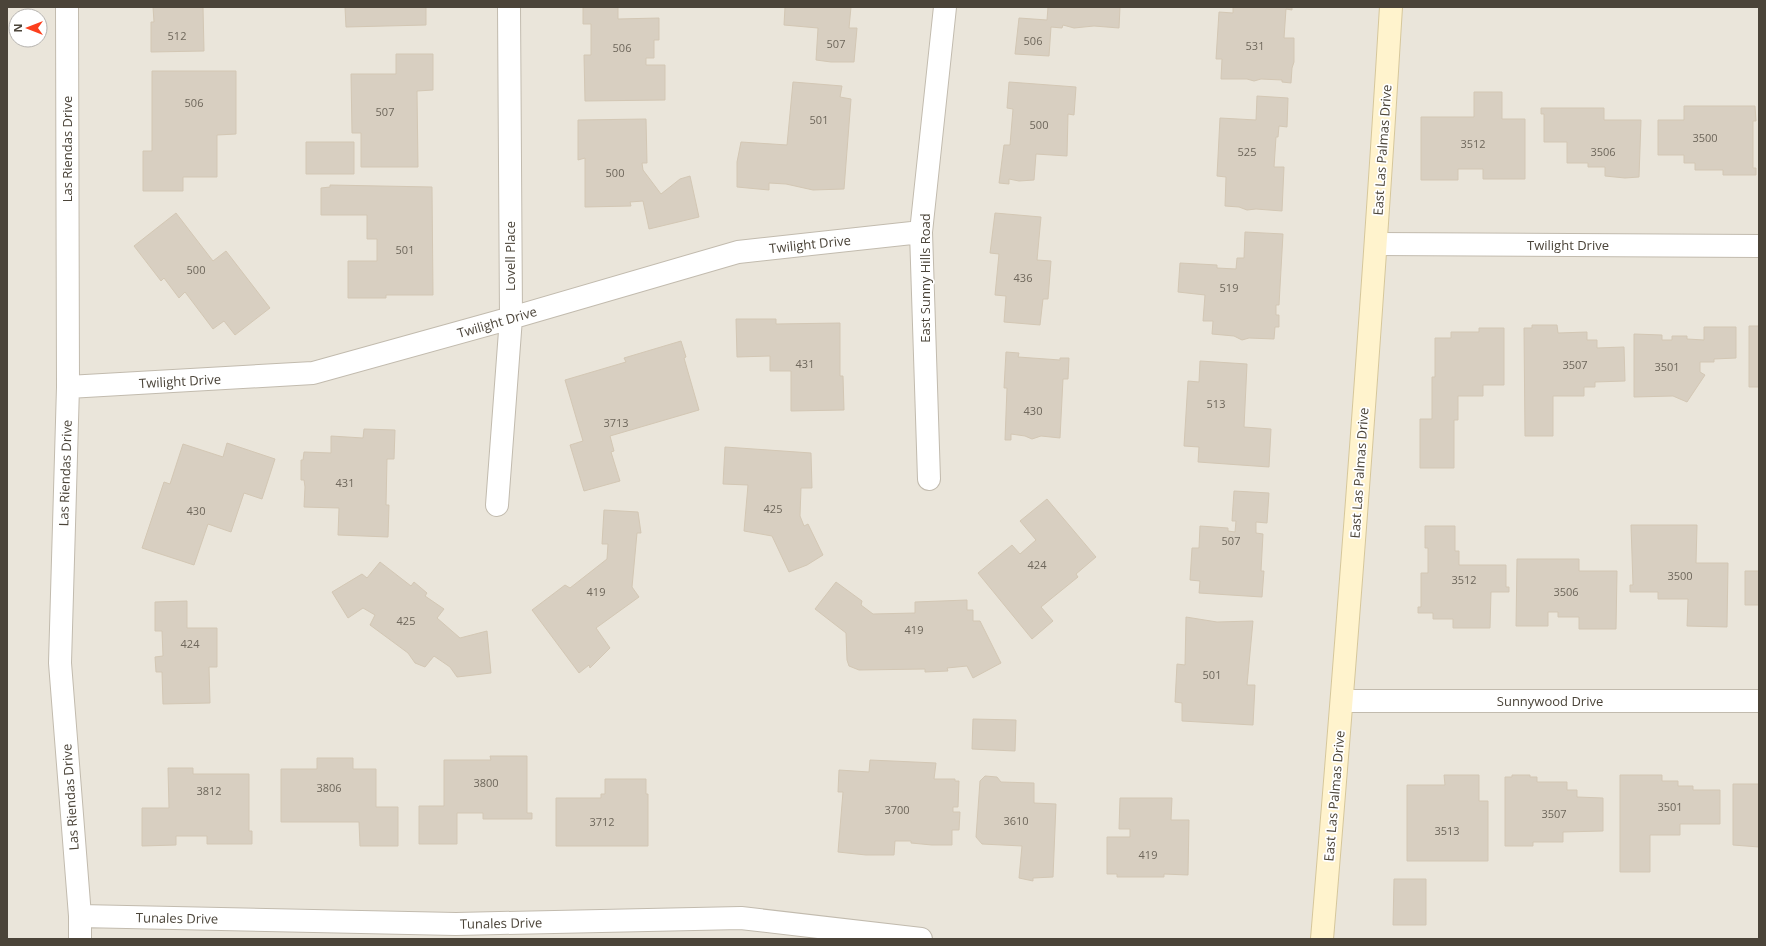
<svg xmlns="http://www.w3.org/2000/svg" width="1766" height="946" font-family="'Open Sans',sans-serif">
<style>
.residential{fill:#eae5da;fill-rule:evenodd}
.building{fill:#d8cfc1;stroke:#d3c7b4}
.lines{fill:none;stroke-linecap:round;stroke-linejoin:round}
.street-casing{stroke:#c2bbae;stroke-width:24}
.secondary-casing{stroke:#d6c79b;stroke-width:24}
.street{stroke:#fff;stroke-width:22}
.secondary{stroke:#fff3cd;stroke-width:22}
.labels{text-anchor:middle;stroke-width:3.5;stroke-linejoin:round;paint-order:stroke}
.number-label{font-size:11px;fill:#6e675b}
.street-label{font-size:13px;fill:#4b4439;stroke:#fff}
</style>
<rect width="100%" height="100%" fill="#f6f3ec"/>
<!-- residential -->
<path class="residential" d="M 7,7 L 1759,7 L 1759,939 L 7,939 ZM 16,16 L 40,16 L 40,40 L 16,40 Z"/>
<!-- building -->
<path class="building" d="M 153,7 L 203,7 L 204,51 L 151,52 L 151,22 L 154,22 Z
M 345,7 L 426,7 L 426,25 L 346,27 Z
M 583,7 L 618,7 L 618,19 L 659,18 L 659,40 L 654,40 L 654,58 L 646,58 L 646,65 L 665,65 L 665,100 L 585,101 L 584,55 L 591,55 L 591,24 L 583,24 Z
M 785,7 L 851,7 L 849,28 L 857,28 L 854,62 L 831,62 L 816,60 L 818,28 L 784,25 Z
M 1048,7 L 1120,7 L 1119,28 L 1094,26 L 1074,28 L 1063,25 L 1062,28 L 1051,27 L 1049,56 L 1015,54 L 1019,18 L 1047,20 Z
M 1233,7 L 1292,7 L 1292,10 L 1286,9 L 1284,38 L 1294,38 L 1294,62 L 1292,68 L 1291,83 L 1282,82 L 1282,80 L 1261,79 L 1254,81 L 1247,79 L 1221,79 L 1222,59 L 1216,59 L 1219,12 L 1233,13 Z
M 396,54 L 433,54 L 433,90 L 417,91 L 418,167 L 361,167 L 361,133 L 352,133 L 351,74 L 396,74 Z
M 152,71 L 236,71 L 236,134 L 217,135 L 217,177 L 183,177 L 183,191 L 143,191 L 143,151 L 152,151 Z
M 793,82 L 842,86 L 840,97 L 851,99 L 844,189 L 813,190 L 786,184 L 769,183 L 769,190 L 737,187 L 737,162 L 741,142 L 787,145 Z
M 1009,82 L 1076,87 L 1074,115 L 1068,114 L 1067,156 L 1036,154 L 1034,180 L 1019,181 L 1009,179 L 1009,184 L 999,183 L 1004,145 L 1010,145 L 1013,109 L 1007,108 Z
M 1474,92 L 1502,92 L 1502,119 L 1525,119 L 1525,179 L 1483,179 L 1483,169 L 1458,169 L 1458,180 L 1421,180 L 1421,117 L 1474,117 Z
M 1257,96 L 1288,98 L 1287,127 L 1279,126 L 1278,137 L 1276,137 L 1274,167 L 1284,167 L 1282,211 L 1256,209 L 1247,210 L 1239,207 L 1225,206 L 1226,177 L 1217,176 L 1220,118 L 1256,120 Z
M 1684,106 L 1755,106 L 1756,121 L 1753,121 L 1753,168 L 1756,168 L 1756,175 L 1723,175 L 1723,170 L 1695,170 L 1695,163 L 1684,163 L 1684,155 L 1658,155 L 1658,120 L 1684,120 Z
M 1541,108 L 1604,108 L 1604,120 L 1641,120 L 1639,177 L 1625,178 L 1605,176 L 1605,167 L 1588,167 L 1588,163 L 1567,163 L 1567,142 L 1544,142 L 1544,114 L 1541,114 Z
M 646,119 L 647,163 L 642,163 L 643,170 L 661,194 L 680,179 L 690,176 L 699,217 L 649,229 L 643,201 L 630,202 L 631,206 L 585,207 L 585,158 L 578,160 L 578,120 Z
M 306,142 L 354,142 L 354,174 L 306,174 Z
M 330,185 L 432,187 L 433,295 L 386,295 L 386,298 L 348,298 L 348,261 L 377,261 L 377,239 L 367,239 L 367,215 L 321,215 L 321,188 L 330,187 Z
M 176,213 L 213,261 L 226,251 L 270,308 L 235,335 L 224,321 L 213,329 L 185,292 L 179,298 L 164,278 L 161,281 L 134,246 Z
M 995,213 L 1041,217 L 1037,260 L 1051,261 L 1048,299 L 1043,299 L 1040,325 L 1004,322 L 1006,296 L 995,295 L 999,254 L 990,253 Z
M 1245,232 L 1283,234 L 1279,305 L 1276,305 L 1276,315 L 1279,315 L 1279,327 L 1275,327 L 1274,339 L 1249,338 L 1242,340 L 1234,336 L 1212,334 L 1213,321 L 1203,321 L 1205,295 L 1178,292 L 1180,263 L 1217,265 L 1217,268 L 1236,269 L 1237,258 L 1244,258 Z
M 736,319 L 776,319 L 776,324 L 840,323 L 840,376 L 843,376 L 844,410 L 791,411 L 791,371 L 770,371 L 770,356 L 737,357 Z
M 1532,325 L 1557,325 L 1558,333 L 1587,332 L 1587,340 L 1597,340 L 1597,348 L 1624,347 L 1625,381 L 1595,382 L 1595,387 L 1584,387 L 1584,396 L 1553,396 L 1553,436 L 1525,436 L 1524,328 L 1532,328 Z
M 1749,326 L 1759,326 L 1759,387 L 1749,387 Z
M 1704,327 L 1736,327 L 1736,358 L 1714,359 L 1714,362 L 1700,362 L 1700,372 L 1705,375 L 1687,402 L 1673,396 L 1634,397 L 1634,334 L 1662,335 L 1662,340 L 1672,340 L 1672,336 L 1687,336 L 1687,339 L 1704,340 Z
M 1479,328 L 1504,328 L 1504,385 L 1483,385 L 1483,396 L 1458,396 L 1458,420 L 1454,420 L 1454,468 L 1420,468 L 1420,419 L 1432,419 L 1432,377 L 1435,377 L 1435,338 L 1451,338 L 1451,332 L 1479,332 Z
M 681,341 L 686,357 L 684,358 L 699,410 L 610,436 L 614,451 L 611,452 L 620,481 L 584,491 L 570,445 L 583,441 L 565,380 L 626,362 L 624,358 Z
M 1006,352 L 1019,353 L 1018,357 L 1060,360 L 1060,358 L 1069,358 L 1068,379 L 1063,379 L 1060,438 L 1041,436 L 1032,439 L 1025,436 L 1011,434 L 1011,440 L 1005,440 L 1007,388 L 1004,388 Z
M 1200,361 L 1247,364 L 1244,427 L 1271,429 L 1269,467 L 1198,462 L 1199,447 L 1184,446 L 1188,381 L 1199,382 Z
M 364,429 L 395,430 L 394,459 L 387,459 L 386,505 L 389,505 L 388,537 L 338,535 L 339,508 L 304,507 L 305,487 L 304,480 L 301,480 L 301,460 L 303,460 L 304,452 L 331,453 L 331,436 L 363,438 Z
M 227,443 L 275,459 L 262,499 L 244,493 L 231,532 L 208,524 L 194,565 L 142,548 L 164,482 L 170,484 L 183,444 L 223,457 Z
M 725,447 L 811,453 L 812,488 L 801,488 L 800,516 L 804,526 L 808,524 L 823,555 L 807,565 L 789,572 L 772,536 L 744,531 L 748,485 L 723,484 Z
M 1234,491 L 1269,493 L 1267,523 L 1256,522 L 1256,533 L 1263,534 L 1261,571 L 1264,571 L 1262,597 L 1199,593 L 1200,581 L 1190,580 L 1192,548 L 1199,548 L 1200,526 L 1228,528 L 1228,531 L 1235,532 L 1236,521 L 1232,521 Z
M 1047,499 L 1096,557 L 1076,574 L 1078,577 L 1041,607 L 1053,621 L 1032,639 L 978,573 L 1012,545 L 1020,554 L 1036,540 L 1020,521 Z
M 604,510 L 638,512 L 641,533 L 637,533 L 632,587 L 639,597 L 596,628 L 610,648 L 590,668 L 589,665 L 579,673 L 532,610 L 565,585 L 570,588 L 607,559 L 608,544 L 602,544 Z
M 1631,525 L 1697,525 L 1696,563 L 1728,563 L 1727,627 L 1687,626 L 1688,599 L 1658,599 L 1658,592 L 1630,592 L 1630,585 L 1633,585 Z
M 1425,526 L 1455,526 L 1455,551 L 1459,551 L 1459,565 L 1506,565 L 1506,587 L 1509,587 L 1509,592 L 1491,592 L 1490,628 L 1453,628 L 1453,619 L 1433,619 L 1433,613 L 1418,613 L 1418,607 L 1421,607 L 1421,573 L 1428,573 L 1428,548 L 1425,548 Z
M 1517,559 L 1579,559 L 1579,571 L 1617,571 L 1616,629 L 1579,629 L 1579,617 L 1558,617 L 1558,612 L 1548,612 L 1548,626 L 1516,626 Z
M 380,562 L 411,586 L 414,582 L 427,593 L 425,596 L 444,609 L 437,618 L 460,638 L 487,631 L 491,673 L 457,677 L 450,667 L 434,656 L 425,667 L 415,663 L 408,653 L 370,625 L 375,615 L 363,608 L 348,618 L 332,592 L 362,574 L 367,578 Z
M 1745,571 L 1759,571 L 1759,605 L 1745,605 Z
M 836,582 L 862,601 L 861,605 L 873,614 L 915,613 L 915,602 L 967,600 L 967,610 L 973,610 L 973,621 L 980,621 L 1001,663 L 973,678 L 967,666 L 947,668 L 948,671 L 925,672 L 925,669 L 859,670 L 849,666 L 847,660 L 846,633 L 815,609 Z
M 187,601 L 187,628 L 217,628 L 217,667 L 209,667 L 210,703 L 163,704 L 162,672 L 156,672 L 155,657 L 163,656 L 162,631 L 155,631 L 155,602 Z
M 1186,617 L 1217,622 L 1253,621 L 1247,685 L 1255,685 L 1253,725 L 1182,721 L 1182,703 L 1175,702 L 1177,664 L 1185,665 Z
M 973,719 L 1016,720 L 1015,751 L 972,749 Z
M 490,756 L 527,756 L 527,813 L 532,813 L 532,819 L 483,819 L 483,813 L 457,813 L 457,844 L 419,844 L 419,806 L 444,806 L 444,760 L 491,760 Z
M 317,758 L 353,758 L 353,769 L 376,769 L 376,807 L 398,807 L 398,846 L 360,846 L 359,822 L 281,822 L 281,769 L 317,769 Z
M 870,760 L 936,763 L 934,779 L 955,779 L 955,781 L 959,781 L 958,807 L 953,807 L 953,812 L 960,812 L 959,830 L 952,830 L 952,845 L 932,845 L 911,843 L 911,841 L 895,841 L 894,855 L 866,855 L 838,852 L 843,792 L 838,792 L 839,770 L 869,772 Z
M 168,768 L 193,768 L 193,774 L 249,774 L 249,831 L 252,831 L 252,844 L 207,844 L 207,836 L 176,836 L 176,845 L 142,846 L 142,808 L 169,808 Z
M 1444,775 L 1479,775 L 1479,801 L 1488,801 L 1488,861 L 1407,861 L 1407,785 L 1445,785 Z
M 1512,775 L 1530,775 L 1530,777 L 1537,777 L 1537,782 L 1567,782 L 1567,790 L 1577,790 L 1577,797 L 1603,798 L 1603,831 L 1563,832 L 1563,842 L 1533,842 L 1533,846 L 1505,846 L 1505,777 L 1512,777 Z
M 1620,775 L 1662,775 L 1662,781 L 1678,781 L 1678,786 L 1693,786 L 1693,790 L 1720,790 L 1720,824 L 1680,824 L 1680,835 L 1650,835 L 1650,872 L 1620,872 Z
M 985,776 L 997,777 L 1001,782 L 1034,783 L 1034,803 L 1056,804 L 1053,877 L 1033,878 L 1033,881 L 1019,878 L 1022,846 L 982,844 L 976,837 L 980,781 Z
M 605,779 L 646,779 L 646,794 L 648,794 L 648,846 L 556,846 L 556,798 L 601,798 L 601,794 L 605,794 Z
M 1733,784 L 1759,784 L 1759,847 L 1733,845 Z
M 1120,798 L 1172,798 L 1171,820 L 1189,820 L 1188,875 L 1164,874 L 1164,877 L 1117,877 L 1117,874 L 1107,874 L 1107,837 L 1130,837 L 1130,829 L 1119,829 Z
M 1394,879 L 1426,879 L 1426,925 L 1393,925 Z"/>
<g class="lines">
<!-- street casing -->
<g class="street-casing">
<path id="street" d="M 67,7 L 68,387 L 60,663 L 80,916 L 80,939
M 1377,244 L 1759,246
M 68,387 L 313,373 L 511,318 L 738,252 L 921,232
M 929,479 L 921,232 L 945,7
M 497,505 L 511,318 L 509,7
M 1342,701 L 1759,701
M 80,916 L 456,924 L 741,918 L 921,939"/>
</g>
<!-- secondary casing -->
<g class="secondary-casing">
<path id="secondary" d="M 1322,939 C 1348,629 1372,318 1391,7"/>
</g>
<!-- street -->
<use href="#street" class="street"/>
<!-- secondary -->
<use href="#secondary" class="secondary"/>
</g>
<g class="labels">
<!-- number labels -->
<g class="number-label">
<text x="177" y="40">512</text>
<text x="1033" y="45">506</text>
<text x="836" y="48">507</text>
<text x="1255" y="50">531</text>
<text x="622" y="52">506</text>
<text x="194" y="107">506</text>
<text x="385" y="116">507</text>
<text x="819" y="124">501</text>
<text x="1039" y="129">500</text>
<text x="1705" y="142">3500</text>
<text x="1473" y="148">3512</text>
<text x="1247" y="156">525</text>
<text x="1603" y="156">3506</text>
<text x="615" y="177">500</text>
<text x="405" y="254">501</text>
<text x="196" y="274">500</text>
<text x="1023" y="282">436</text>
<text x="1229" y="292">519</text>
<text x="805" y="368">431</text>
<text x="1575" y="369">3507</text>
<text x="1667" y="371">3501</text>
<text x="1216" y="408">513</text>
<text x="1033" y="415">430</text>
<text x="616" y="427">3713</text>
<text x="345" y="487">431</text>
<text x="773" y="513">425</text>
<text x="196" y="515">430</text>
<text x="1231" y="545">507</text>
<text x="1037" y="569">424</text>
<text x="1680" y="580">3500</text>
<text x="1464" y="584">3512</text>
<text x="596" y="596">419</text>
<text x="1566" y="596">3506</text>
<text x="406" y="625">425</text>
<text x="914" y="634">419</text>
<text x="190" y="648">424</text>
<text x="1212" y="679">501</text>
<text x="486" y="787">3800</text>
<text x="329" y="792">3806</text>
<text x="209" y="795">3812</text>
<text x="1670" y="811">3501</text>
<text x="897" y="814">3700</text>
<text x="1554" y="818">3507</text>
<text x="1016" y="825">3610</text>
<text x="602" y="826">3712</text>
<text x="1447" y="835">3513</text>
<text x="1148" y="859">419</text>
</g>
<!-- street labels -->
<g class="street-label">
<text transform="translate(67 149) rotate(-90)" y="5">Las Riendas Drive</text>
<text transform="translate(1382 150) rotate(-86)" y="5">East Las Palmas Drive</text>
<text transform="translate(810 244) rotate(-6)" y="5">Twilight Drive</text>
<text x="1568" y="250">Twilight Drive</text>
<text transform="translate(510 256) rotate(-90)" y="5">Lovell Place</text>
<text transform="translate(925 278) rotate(-90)" y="5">East Sunny Hills Road</text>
<text transform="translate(497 322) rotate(-16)" y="5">Twilight Drive</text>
<text transform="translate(180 381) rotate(-3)" y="5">Twilight Drive</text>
<text transform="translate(65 473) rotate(-88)" y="5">Las Riendas Drive</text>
<text transform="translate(1359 473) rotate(-86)" y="5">East Las Palmas Drive</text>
<text x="1550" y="706">Sunnywood Drive</text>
<text transform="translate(1334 796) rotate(-85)" y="5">East Las Palmas Drive</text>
<text transform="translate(70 797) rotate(-94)" y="5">Las Riendas Drive</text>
<text transform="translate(177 918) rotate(1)" y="5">Tunales Drive</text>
<text transform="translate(501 923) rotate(-1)" y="5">Tunales Drive</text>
</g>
</g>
<!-- border -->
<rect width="1766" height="946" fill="none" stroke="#4b4439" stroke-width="16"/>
<!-- north arrow -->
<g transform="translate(28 28) rotate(270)"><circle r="19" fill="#ffffff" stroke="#b7b4b0"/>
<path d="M0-3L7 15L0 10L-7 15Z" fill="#fc3f1d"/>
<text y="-6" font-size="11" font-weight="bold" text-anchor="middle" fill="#4b4439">N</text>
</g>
</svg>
